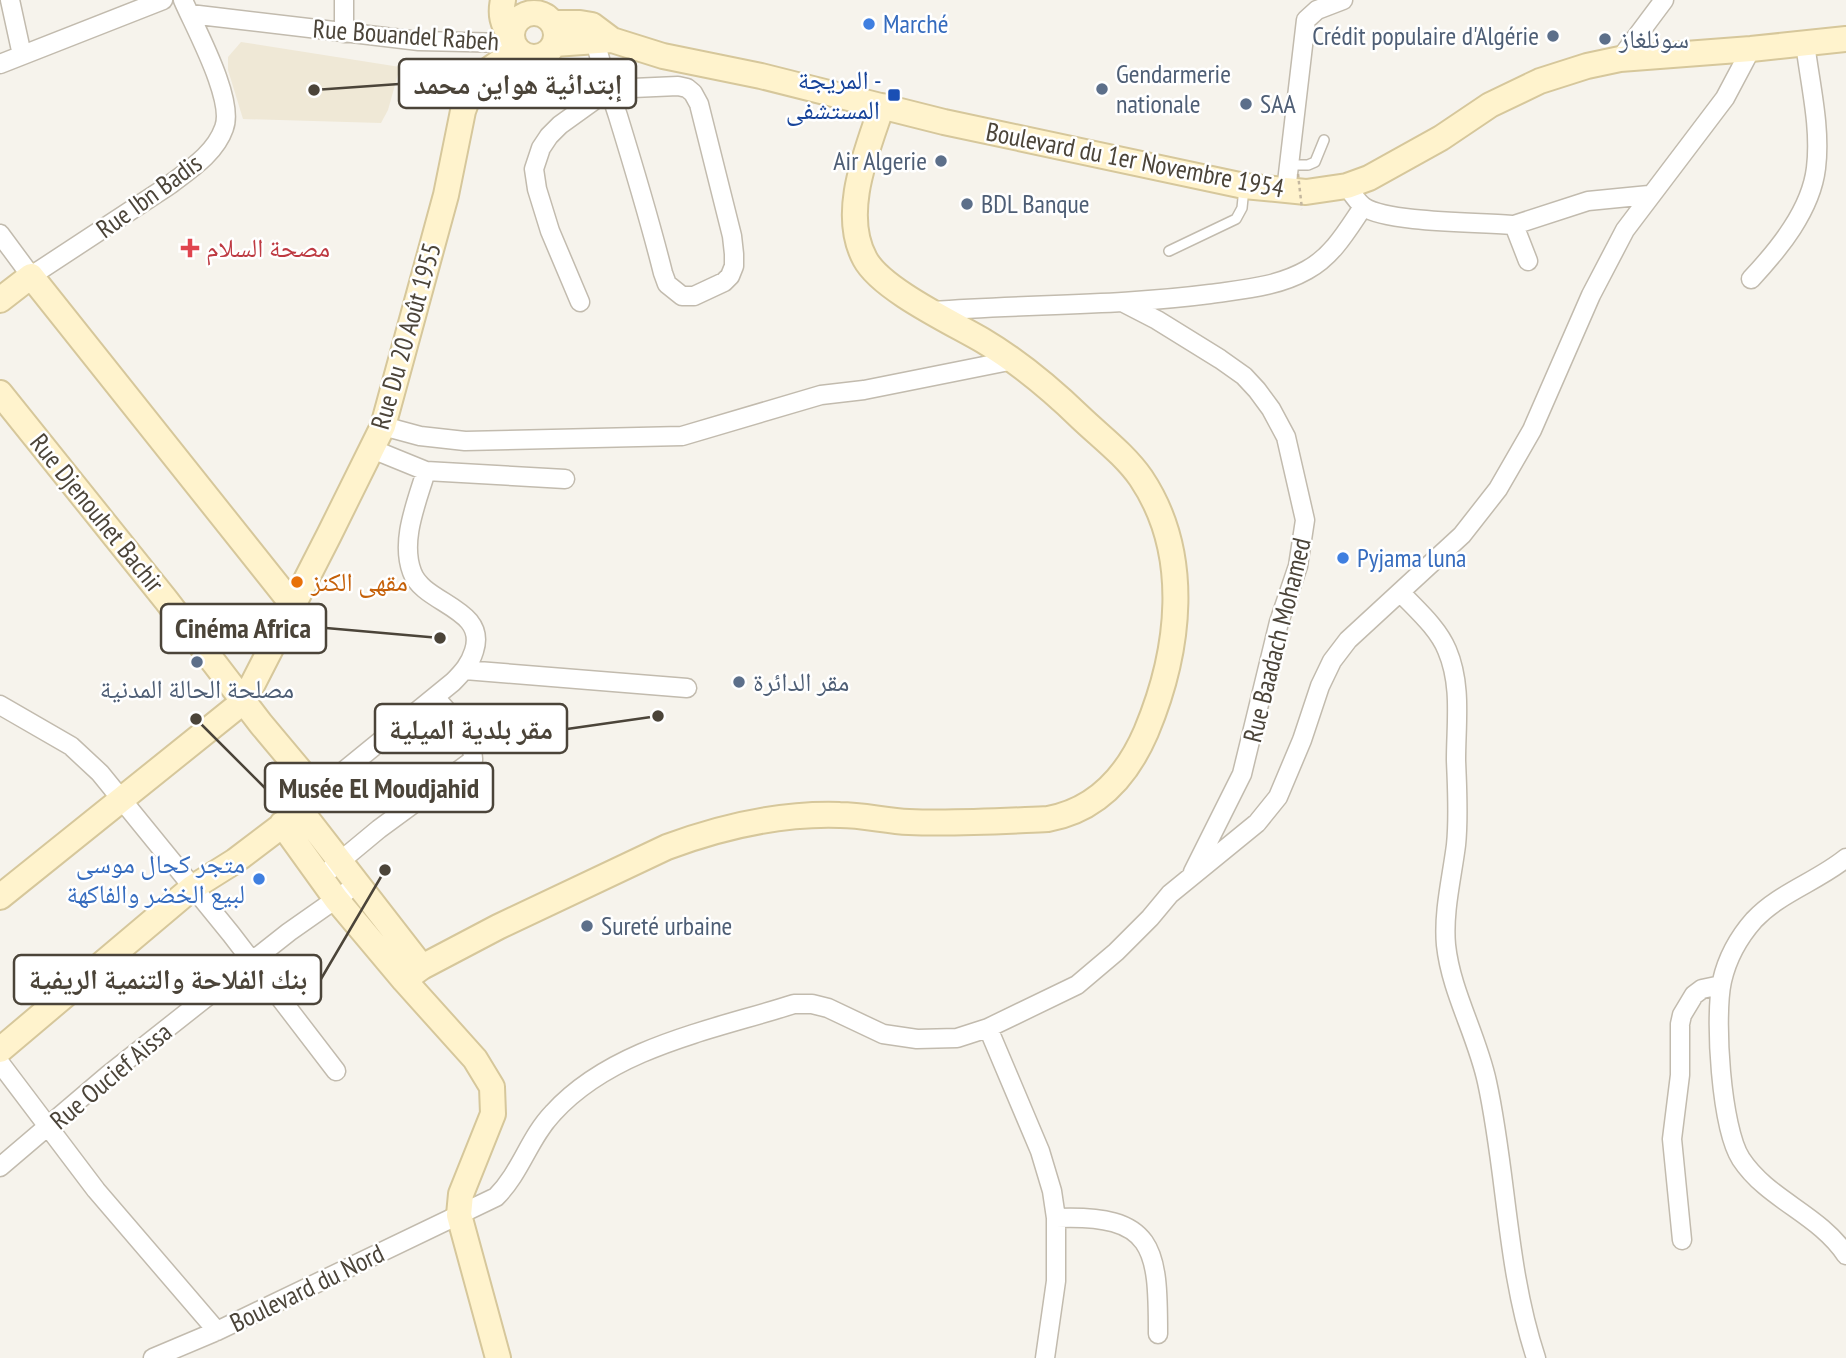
<svg xmlns="http://www.w3.org/2000/svg" width="1846" height="1358" font-family="'PT Sans Narrow','Noto Naskh Arabic',sans-serif">
<style>
.education{fill:#efe8d6}
.lines{fill:none;stroke-linecap:round;stroke-linejoin:round}
.lane-casing{stroke:#c2bbae;stroke-width:12}
.street-casing{stroke:#c2bbae;stroke-width:21}
.secondary-casing{stroke:#d6c79b;stroke-width:28}
.lane{stroke:#fff;stroke-width:9}
.street{stroke:#fff;stroke-width:18}
.secondary{stroke:#fff3cd;stroke-width:24}
.path-bridge{stroke:#c4b79f;stroke-width:2.5;stroke-dasharray:3.5 3.5;stroke-linecap:butt}
.shop-dot{fill:#3f7fe0;stroke:#fff;stroke-width:2.5}
.service-dot{fill:#5c6f8a;stroke:#fff;stroke-width:2.5}
.transit-dot{fill:#1a4fb4;stroke:#fff;stroke-width:2.5}
.health-dot{fill:#e0444e;stroke:#fff;stroke-width:2.5}
.food-dot{fill:#e8710a;stroke:#fff;stroke-width:2.5}
.labels{text-anchor:middle;stroke-width:5;stroke-linejoin:round;paint-order:stroke}
.shop-label{font-size:26px;fill:#366cbe;stroke:#fff;text-anchor:start}
.street-label{font-size:26px;fill:#4b4439;stroke:#fff}
.service-label{font-size:26px;fill:#4e5e75;stroke:#fff;text-anchor:start}
.transit-label{font-size:26px;fill:#164399;stroke:#fff;text-anchor:end}
.health-label{font-size:26px;fill:#be3a42;stroke:#fff;text-anchor:start}
.food-label{font-size:26px;fill:#c56008;stroke:#fff;text-anchor:start}
.leader{fill:none;stroke:#4b4439;stroke-width:2.5}
.callout-dot{fill:#4b4439;stroke:#fff;stroke-width:2.5}
.callout{fill:#fff;stroke:#4b4439;stroke-width:2.5}
.callout-label{font-size:28px;text-anchor:middle;font-weight:bold;fill:#4b4439}
</style>
<rect width="100%" height="100%" fill="#f6f3ec"/>
<!-- education -->
<path class="education" d="M 241,42 L 400,67 L 388,110 L 381,123 L 243,119 L 228,70 L 228,57 Z"/>
<g class="lines">
<!-- lane casing -->
<g class="lane-casing">
<path id="lane" d="M 1289,165 L 1308,165 L 1315,162 L 1324,140
M 1169,251 L 1236,219 L 1242,208 L 1244,188"/>
</g>
<!-- street casing -->
<g class="street-casing">
<path id="street" d="M 10,0 L 22,55
M 344,0 L 344,33
M 190,14 L 419,41 L 513,43
M 1620,59 L 1664,0
M 0,64 L 163,0
M 1347,186 C 1351,192 1357,202 1364,207 C 1388,223 1481,222 1514,225 L 1528,261
M 1286,191 L 1306,20 L 1317,10 L 1343,0
M 1514,225 L 1588,201 L 1649,195
M 0,234 L 31,276 L 168,186 C 189,170 215,154 224,128 C 235,100 195,28 183,0
M 1751,279 C 1779,249 1811,210 1816,168 C 1821,127 1810,84 1805,43
M 580,302 L 550,231 L 537,189 L 534,169 L 541,148 L 549,136 L 560,125 L 610,89 L 678,86 L 687,88 L 693,93 L 699,104 L 732,236 L 734,254 L 734,266 L 730,276 L 724,282 L 694,296 L 682,296 L 667,284 L 663,273 C 650,221 634,168 618,116 C 609,88 599,60 593,32
M 1124,303 L 1157,320 L 1220,359 L 1244,376 L 1257,390 L 1271,409 L 1286,437 L 1305,520 L 1298,566 L 1279,622 L 1242,774 L 1193,872
M 933,311 C 1026,304 1118,306 1210,294 C 1244,289 1277,287 1307,270 C 1333,256 1348,229 1363,207
M 383,426 L 420,436 L 465,441 L 682,436 L 821,395 L 864,390 L 1014,360
M 372,449 L 426,471 L 565,479
M 1401,593 C 1417,610 1438,628 1447,650 C 1462,685 1456,723 1456,760 C 1457,788 1459,817 1456,845 C 1452,877 1443,912 1446,945 C 1451,992 1477,1035 1487,1082 C 1507,1173 1506,1268 1536,1358
M 465,670 L 687,688
M 0,705 L 71,746 L 100,773 L 231,934 L 336,1071
M 318,792 L 453,682 C 463,672 470,664 474,651 C 488,608 423,604 412,572 C 400,540 417,502 426,471
M 1846,858 C 1818,881 1779,893 1754,920 C 1739,937 1727,959 1722,981 C 1714,1017 1721,1128 1741,1159 C 1768,1200 1819,1214 1846,1255
M 320,878 L 379,829 L 473,760 C 474,737 449,714 435,697
M 988,1028 L 1040,1151 L 1052,1191 L 1056,1218 L 1056,1281 L 1045,1358
M 0,1063 L 96,1190 L 217,1331
M 0,1167 L 108,1075 L 289,932 L 346,892
M 1056,1218 C 1155,1214 1158,1248 1158,1334
M 1682,1240 L 1672,1139 L 1680,1075 L 1680,1024 L 1682,1015 L 1694,995 L 1702,989 L 1721,985
M 153,1358 L 217,1331 L 496,1197 C 521,1172 529,1138 553,1113 C 613,1047 713,1030 794,1004 L 812,1004 L 828,1008 L 883,1034 L 917,1039 L 957,1038 L 988,1028 L 1077,985 L 1116,952 L 1150,918 L 1170,894 L 1257,823 L 1278,797 L 1302,740 L 1320,686 L 1332,661 L 1348,640 L 1462,535 L 1498,489 L 1532,430 L 1591,295 L 1625,230 L 1725,98 L 1751,49"/>
</g>
<!-- secondary casing -->
<g class="secondary-casing">
<path id="secondary" d="M 503,0 C 500,14 502,24 511,36
M512 35a22 22 0 1 1 44 0a22 22 0 1 1-44 0Z
M 553,23 L 580,23 L 592,25 L 612,40 L 663,56 L 761,76 L 944,122 L 1244,186 L 1306,192 L 1347,186 L 1369,178 L 1441,138 L 1490,105 L 1540,81 L 1587,66 L 1620,59 L 1751,49 L 1846,39
M 554,44 L 612,40
M 0,300 L 31,276 L 293,605
M 0,393 L 166,600 L 261,724 L 318,792 L 301,811 L 235,861 L 192,888 L 0,1050
M 301,811 L 422,967
M 282,824 L 336,899 L 404,980 L 475,1059 L 492,1087 L 493,1114 L 461,1194 L 459,1215 L 498,1358
M 0,897 L 244,701 L 329,535 L 383,426 L 446,195 L 463,111 L 470,92 L 484,73 L 517,50
M 404,980 L 422,967 L 498,927 L 667,847 C 721,827 781,813 840,815 C 863,815 886,821 909,822 C 955,824 1002,821 1048,819 C 1097,810 1127,776 1146,732 C 1180,651 1192,554 1141,478 C 1125,455 1101,437 1081,418 C 1050,388 1019,362 982,340 C 951,322 881,289 865,259 C 840,213 867,151 882,106"/>
</g>
<!-- lane -->
<use href="#lane" class="lane"/>
<!-- street -->
<use href="#street" class="street"/>
<!-- secondary -->
<use href="#secondary" class="secondary"/>
<!-- path-bridge -->
<path class="path-bridge" d="M 1298,174 L 1302,209"/>
</g>
<!-- markers -->
<g class="shop-dot">
<circle cx="869" cy="24" r="7"/>
<circle cx="1343" cy="558" r="7"/>
<circle cx="259" cy="879" r="7"/>
</g>
<g class="service-dot">
<circle cx="1553" cy="36" r="7"/>
<circle cx="1605" cy="39" r="7"/>
<circle cx="1102" cy="89" r="7"/>
<circle cx="1246" cy="104" r="7"/>
<circle cx="941" cy="161" r="7"/>
<circle cx="967" cy="204" r="7"/>
<circle cx="197" cy="662" r="7"/>
<circle cx="739" cy="682" r="7"/>
<circle cx="587" cy="926" r="7"/>
</g>
<rect class="transit-dot" x="887" y="88" width="14" height="14" rx="3.5"/>
<path class="health-dot" d="M186.5 237.5h7v7h7v7h-7v7h-7v-7h-7v-7h7z"/>
<circle class="food-dot" cx="297" cy="582" r="7"/>
<g class="labels">
<!-- shop labels -->
<g class="shop-label">
<text x="883" y="33">Marché</text>
<text x="1357" y="567">Pyjama luna</text>
<text x="245" y="873" text-anchor="end">متجر كحال موسى<tspan x="245" dy="30">لبيع الخضر والفاكهة</tspan></text>
</g>
<!-- street labels -->
<g class="street-label">
<text transform="translate(406 35) rotate(4)" y="9">Rue Bouandel Rabeh</text>
<text transform="translate(1135 160) rotate(11)" y="9">Boulevard du 1er Novembre 1954</text>
<text transform="translate(149 196) rotate(-36)" y="9">Rue Ibn Badis</text>
<text transform="translate(406 336) rotate(-74)" y="9">Rue Du 20 Août 1955</text>
<text transform="translate(97 513) rotate(51)" y="9">Rue Djenouhet Bachir</text>
<text transform="translate(1277 640) rotate(-76)" y="9">Rue Baadach Mohamed</text>
<text transform="translate(111 1076) rotate(-40)" y="9">Rue Oucief Aissa</text>
<text transform="translate(307 1288) rotate(-26)" y="9">Boulevard du Nord</text>
</g>
<!-- service labels -->
<g class="service-label">
<text x="1539" y="45" text-anchor="end">Crédit populaire d'Algérie</text>
<text x="1619" y="48">سونلغاز</text>
<text x="1116" y="83">Gendarmerie<tspan x="1116" dy="30">nationale</tspan></text>
<text x="1260" y="113">SAA</text>
<text x="927" y="170" text-anchor="end">Air Algerie</text>
<text x="981" y="213">BDL Banque</text>
<text x="753" y="691">مقر الدائرة</text>
<text x="197" y="698" text-anchor="middle">مصلحة الحالة المدنية</text>
<text x="601" y="935">Sureté urbaine</text>
</g>
<!-- transit labels -->
<g class="transit-label">
<text x="880" y="89">المريجة -<tspan x="880" dy="30">المستشفى</tspan></text>
</g>
<!-- health labels -->
<g class="health-label">
<text x="206" y="257">مصحة السلام</text>
</g>
<!-- food labels -->
<g class="food-label">
<text x="311" y="591">مقهى الكنز</text>
</g>
</g>
<!-- callouts -->
<path class="leader" d="M314 90L399 84M440 638L326 628M658 716L567 729M196 719L265 788M385 870L321 979"/>
<g class="callout-dot">
<circle cx="314" cy="90" r="7"/>
<circle cx="440" cy="638" r="7"/>
<circle cx="658" cy="716" r="7"/>
<circle cx="196" cy="719" r="7"/>
<circle cx="385" cy="870" r="7"/>
</g>
<g class="callout">
<rect x="399" y="59" width="237" height="49" rx="7"/>
<rect x="161" y="604" width="165" height="49" rx="7"/>
<rect x="375" y="704" width="192" height="49" rx="7"/>
<rect x="265" y="763" width="228" height="49" rx="7"/>
<rect x="14" y="955" width="307" height="49" rx="7"/>
</g>
<g class="callout-label">
<text x="518" y="94">إبتدائية هواين محمد</text>
<text x="243" y="638">Cinéma Africa</text>
<text x="471" y="739">مقر بلدية الميلية</text>
<text x="379" y="798">Musée El Moudjahid</text>
<text x="168" y="989">بنك الفلاحة والتنمية الريفية</text>
</g>
</svg>
